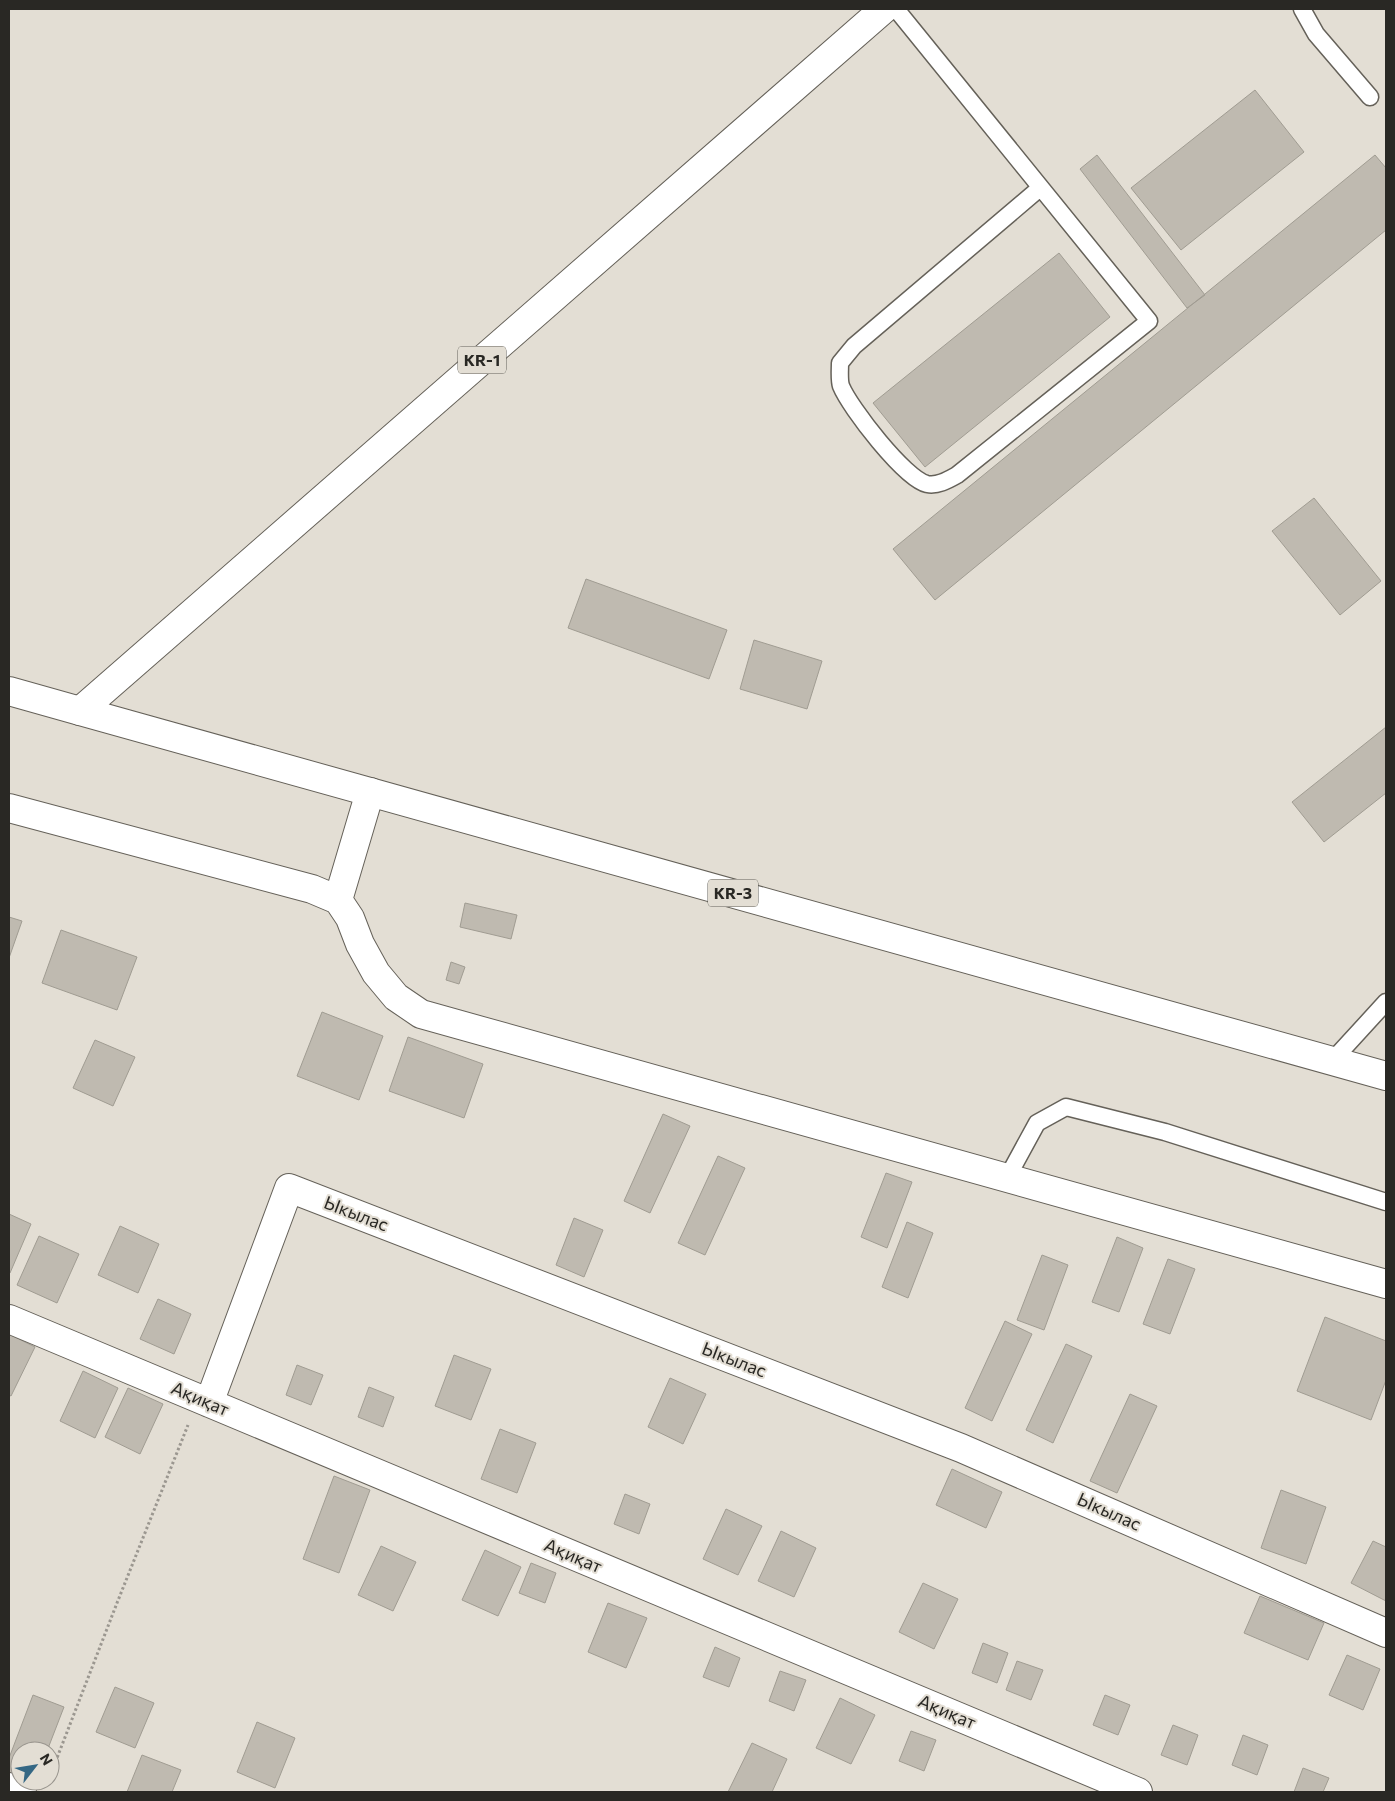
<svg xmlns="http://www.w3.org/2000/svg" width="1395" height="1801" font-family="Commissioner,sans-serif">
<style>
.building{fill:#bfbab0;stroke:#a09c92}
.lines{fill:none;stroke-linecap:round;stroke-linejoin:round}
.service-casing{stroke:#656159;stroke-width:19}
.minor-casing{stroke:#656159;stroke-width:30}
.secondary-casing{stroke:#656159;stroke-width:30}
.primary-casing{stroke:#656159;stroke-width:30}
.path{stroke:#9b9790;stroke-width:3;stroke-dasharray:2.5 2.5;stroke-linecap:butt}
.service{stroke:#fff;stroke-width:16}
.minor{stroke:#fff;stroke-width:28}
.secondary{stroke:#fff;stroke-width:28}
.primary{stroke:#fff;stroke-width:28}
.labels{text-anchor:middle;stroke-width:4;stroke-linejoin:round;paint-order:stroke}
.shield{fill:#e3ded4;stroke:#615f59;stroke-width:1}
.shield-label{font-size:16px;font-weight:bold;fill:#292824}
.street-label{font-size:18px;fill:#292824;stroke:#e3ded4}
</style>
<rect width="100%" height="100%" fill="#e3ded4"/>
<!-- building -->
<path class="building" d="M 1255,90 L 1304,152 L 1181,250 L 1131,188 Z
M 1097,155 L 1205,295 L 1187,308 L 1080,169 Z
M 1375,155 L 1386,168 L 1386,230 L 935,600 L 893,549 Z
M 1059,253 L 1110,317 L 925,467 L 873,403 Z
M 1314,498 L 1381,581 L 1340,615 L 1272,531 Z
M 586,579 L 727,630 L 709,679 L 568,628 Z
M 754,640 L 822,661 L 807,709 L 740,689 Z
M 1386,727 L 1386,793 L 1324,842 L 1292,802 Z
M 465,903 L 517,915 L 511,939 L 460,927 Z
M 9,917 L 22,921 L 9,958 Z
M 61,930 L 137,957 L 117,1010 L 42,983 Z
M 451,962 L 465,967 L 459,984 L 446,980 Z
M 322,1012 L 383,1036 L 359,1100 L 297,1076 Z
M 408,1037 L 483,1064 L 464,1118 L 389,1091 Z
M 95,1040 L 135,1057 L 113,1106 L 73,1088 Z
M 663,1114 L 690,1126 L 650,1213 L 624,1201 Z
M 718,1156 L 745,1168 L 705,1255 L 678,1243 Z
M 886,1173 L 912,1182 L 887,1248 L 861,1237 Z
M 9,1214 L 31,1224 L 10,1273 L 9,1273 Z
M 574,1218 L 603,1230 L 584,1277 L 556,1265 Z
M 907,1222 L 933,1233 L 908,1298 L 882,1287 Z
M 120,1226 L 159,1244 L 138,1293 L 98,1275 Z
M 39,1236 L 79,1254 L 57,1303 L 17,1285 Z
M 1117,1237 L 1143,1248 L 1119,1312 L 1092,1302 Z
M 1042,1255 L 1068,1265 L 1044,1330 L 1017,1320 Z
M 1168,1259 L 1195,1269 L 1170,1334 L 1143,1324 Z
M 158,1299 L 191,1314 L 174,1354 L 140,1339 Z
M 1325,1317 L 1386,1341 L 1386,1380 L 1371,1420 L 1297,1391 Z
M 1005,1321 L 1032,1334 L 992,1421 L 965,1408 Z
M 9,1334 L 35,1347 L 11,1396 L 9,1395 Z
M 1066,1344 L 1092,1356 L 1053,1443 L 1026,1430 Z
M 454,1355 L 491,1369 L 471,1420 L 435,1406 Z
M 297,1365 L 323,1375 L 311,1405 L 286,1395 Z
M 83,1371 L 118,1388 L 95,1438 L 60,1421 Z
M 670,1378 L 706,1394 L 683,1444 L 648,1427 Z
M 369,1387 L 394,1397 L 383,1427 L 358,1417 Z
M 128,1388 L 163,1404 L 140,1454 L 105,1437 Z
M 1130,1394 L 1157,1406 L 1117,1493 L 1090,1481 Z
M 500,1429 L 536,1443 L 517,1493 L 481,1479 Z
M 952,1469 L 1002,1492 L 986,1528 L 936,1505 Z
M 334,1476 L 370,1490 L 339,1573 L 303,1559 Z
M 1281,1490 L 1326,1507 L 1306,1564 L 1261,1548 Z
M 625,1494 L 650,1504 L 639,1534 L 614,1524 Z
M 726,1509 L 762,1526 L 738,1575 L 703,1559 Z
M 781,1531 L 816,1548 L 794,1597 L 758,1581 Z
M 1373,1541 L 1386,1547 L 1386,1601 L 1351,1583 Z
M 381,1546 L 416,1562 L 393,1611 L 358,1595 Z
M 485,1550 L 521,1567 L 498,1616 L 462,1600 Z
M 531,1563 L 556,1573 L 545,1603 L 519,1593 Z
M 923,1583 L 958,1599 L 934,1649 L 899,1632 Z
M 1260,1596 L 1324,1623 L 1308,1660 L 1244,1633 Z
M 608,1603 L 647,1618 L 626,1668 L 588,1652 Z
M 983,1643 L 1008,1653 L 997,1683 L 972,1673 Z
M 715,1647 L 740,1658 L 729,1687 L 703,1677 Z
M 1347,1655 L 1380,1669 L 1363,1710 L 1329,1695 Z
M 1017,1661 L 1043,1670 L 1031,1700 L 1006,1690 Z
M 780,1671 L 806,1680 L 794,1711 L 769,1701 Z
M 115,1687 L 154,1703 L 135,1748 L 96,1732 Z
M 33,1695 L 64,1707 L 47,1751 L 20,1751 L 20,1781 L 35,1781 L 33,1786 L 9,1777 L 9,1758 Z
M 1105,1695 L 1130,1705 L 1118,1735 L 1093,1725 Z
M 840,1698 L 875,1715 L 851,1764 L 816,1748 Z
M 257,1722 L 295,1738 L 275,1788 L 237,1772 Z
M 1173,1725 L 1198,1735 L 1187,1765 L 1161,1755 Z
M 911,1731 L 936,1740 L 924,1771 L 899,1761 Z
M 1243,1735 L 1268,1745 L 1257,1775 L 1232,1765 Z
M 752,1743 L 787,1759 L 772,1792 L 728,1792 Z
M 142,1755 L 181,1770 L 172,1792 L 127,1792 Z
M 1303,1768 L 1329,1778 L 1323,1792 L 1294,1792 Z"/>
<g class="lines">
<!-- service casing -->
<g class="service-casing">
<path id="service" d="M 896,9 L 1149,321 L 957,475 C 948,480 938,486 927,484 C 905,479 850,408 841,386 C 839,380 840,370 840,363 L 854,346 L 1040,188
M 1302,9 L 1316,34 L 1370,97
M 1332,1061 L 1386,1002
M 1007,1178 L 1037,1123 L 1066,1107 L 1165,1132 L 1386,1202"/>
</g>
<!-- minor casing -->
<g class="minor-casing">
<path id="minor" d="M 9,808 L 312,889 L 338,900 L 350,918 L 360,944 L 376,973 L 396,997 L 421,1014 L 1386,1284
M 338,900 L 370,792
M 9,1319 L 1138,1792
M 209,1403 L 289,1188 L 961,1448 L 1386,1633
M 9,1787 L 22,1792"/>
</g>
<!-- secondary casing -->
<g class="secondary-casing">
<path id="secondary" d="M 9,691 L 80,711"/>
</g>
<!-- primary casing -->
<g class="primary-casing">
<path id="primary" d="M 80,711 L 1386,1076
M 80,711 L 884,9"/>
</g>
<!-- path -->
<path class="path" d="M 50,1776 L 117,1603 L 188,1425"/>
<!-- service -->
<use href="#service" class="service"/>
<!-- minor -->
<use href="#minor" class="minor"/>
<!-- secondary -->
<use href="#secondary" class="secondary"/>
<!-- primary -->
<use href="#primary" class="primary"/>
</g>
<g class="labels">
<!-- shield labels -->
<g class="shield">
<rect x="458" y="346.5" width="48" height="27" rx="4"/>
<rect x="708" y="879.5" width="50" height="27" rx="4"/>
</g>
<g class="shield-label">
<text x="482" y="366">KR-1</text>
<text x="733" y="899">KR-3</text>
</g>
<!-- street labels -->
<g class="street-label">
<text transform="translate(356 1214) rotate(21)" y="6">Ыкылас</text>
<text transform="translate(734 1360) rotate(21)" y="6">Ыкылас</text>
<text transform="translate(200 1399) rotate(23)" y="6">Ақиқат</text>
<text transform="translate(1109 1512) rotate(24)" y="6">Ыкылас</text>
<text transform="translate(573 1556) rotate(23)" y="6">Ақиқат</text>
<text transform="translate(947 1712) rotate(23)" y="6">Ақиқат</text>
</g>
</g>
<!-- border -->
<rect width="1395" height="1801" fill="none" stroke="#292824" stroke-width="20"/>
<!-- north arrow -->
<g transform="translate(35 1766) rotate(59)"><circle r="24" fill="#e3ded4" stroke="#99958e"/>
<path d="M0-4L9 19L0 12L-9 19Z" fill="#346784"/>
<text y="-8" font-size="14" font-weight="bold" text-anchor="middle" fill="#292824">N</text>
</g>
</svg>
